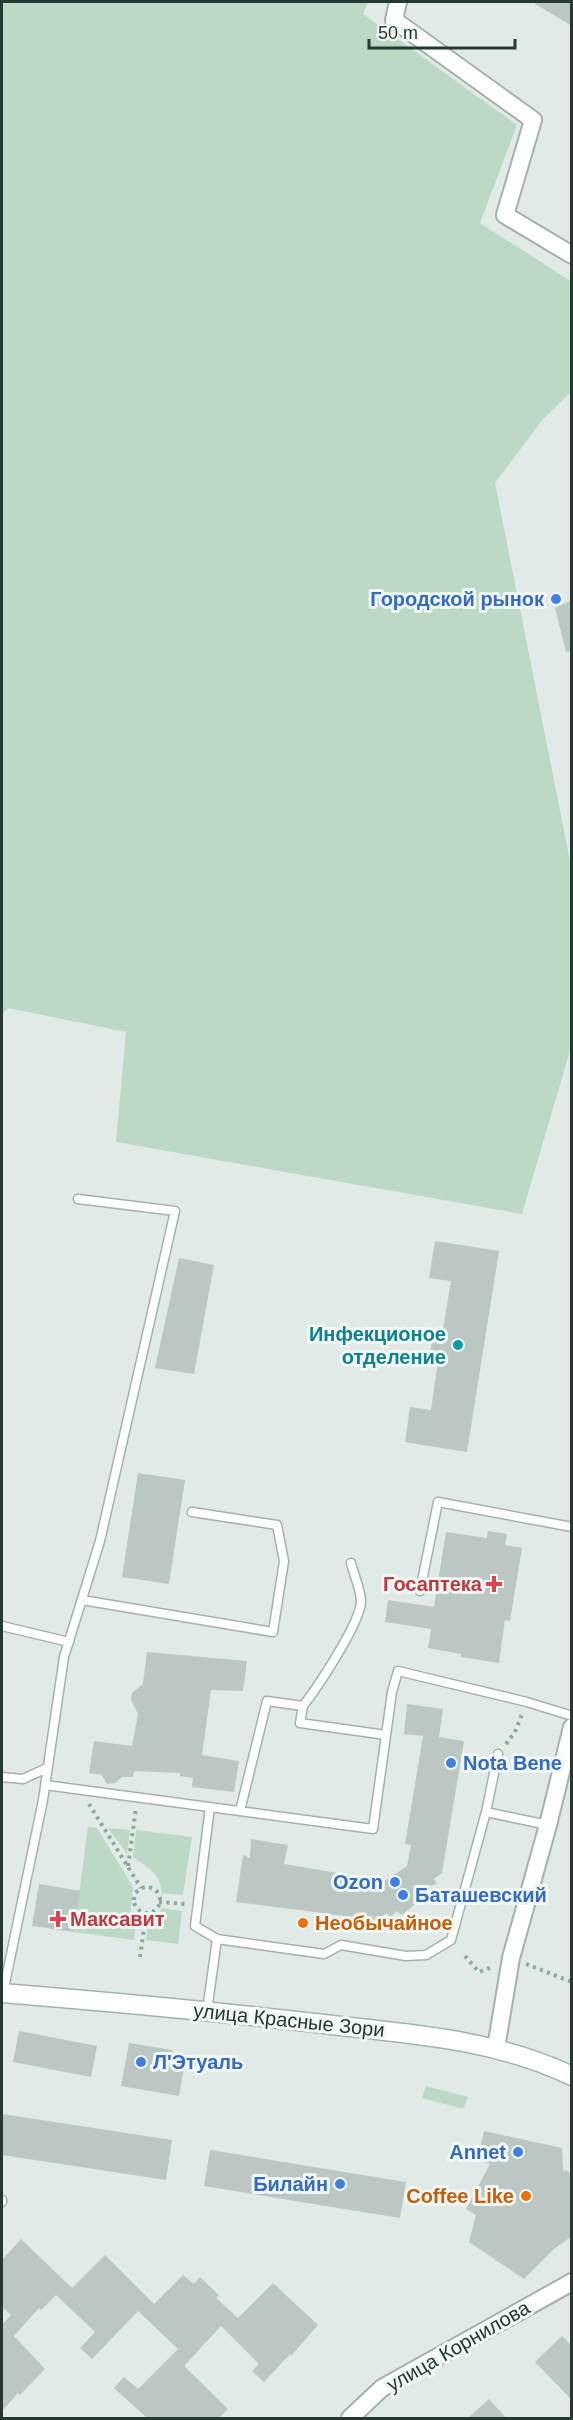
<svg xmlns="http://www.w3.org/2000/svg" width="573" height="2420" font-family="Arial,sans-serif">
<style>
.green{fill:#bcd9c5}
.building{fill:#bac7c2}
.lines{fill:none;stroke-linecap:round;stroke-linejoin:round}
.service-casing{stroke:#a5b1ad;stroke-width:11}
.minor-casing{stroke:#a5b1ad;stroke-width:20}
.secondary-casing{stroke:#a2b4ae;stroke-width:21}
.path{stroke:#85aaa0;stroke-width:4;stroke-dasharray:3 4.5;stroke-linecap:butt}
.service{stroke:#fff;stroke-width:8}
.minor{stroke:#fff;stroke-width:16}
.secondary{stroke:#fff;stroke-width:18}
.shop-dot{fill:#3f7fe0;stroke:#f1f7f4;stroke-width:2}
.culture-dot{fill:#0f9aa8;stroke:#f1f7f4;stroke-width:2}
.health-dot{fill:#e0444e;stroke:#f1f7f4;stroke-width:2}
.food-dot{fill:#e8710a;stroke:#f1f7f4;stroke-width:2}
.labels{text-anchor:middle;stroke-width:6;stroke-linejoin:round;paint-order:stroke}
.shop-label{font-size:20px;font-weight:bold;fill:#366cbe;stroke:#f1f7f4;text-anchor:end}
.culture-label{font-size:20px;font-weight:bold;fill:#0d838f;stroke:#f1f7f4;text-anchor:end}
.health-label{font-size:20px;font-weight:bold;fill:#be3a42;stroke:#f1f7f4;text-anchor:end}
.food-label{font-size:20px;font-weight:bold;fill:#c56008;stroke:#f1f7f4;text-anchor:start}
.street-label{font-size:20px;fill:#243934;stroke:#f1f7f4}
</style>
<rect width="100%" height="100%" fill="#e1eae6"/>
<!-- green -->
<path class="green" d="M 2,2 L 368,2 L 363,14 L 517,125 L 480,223 L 572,282 L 571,392 L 543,419 L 495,483 L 572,871 L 571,1047 L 522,1214 L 116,1142 L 126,1032 L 8,1008 L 2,1015 Z
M 88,1827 L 97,1828 L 133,1887 L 130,1917 L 136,1924 L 134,1940 L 74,1932 Z
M 108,1828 L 130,1830 L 127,1854 Z
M 136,1830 L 192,1837 L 183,1895 L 163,1893 L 162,1896 C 161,1873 150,1870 133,1857 Z
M 161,1908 L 182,1911 L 178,1944 L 146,1940 L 148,1927 L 153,1926 L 159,1917 Z
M 426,2086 L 468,2097 L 463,2109 L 422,2098 Z"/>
<!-- building -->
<path class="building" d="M 532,2 L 572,2 L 572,26 Z
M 572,600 L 572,651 L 566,652 L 555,608 Z
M 435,1241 L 499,1251 L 467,1452 L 405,1442 L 410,1407 L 431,1410 L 439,1355 L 430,1354 L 433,1334 L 442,1335 L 451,1281 L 429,1278 Z
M 179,1258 L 214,1265 L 194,1374 L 155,1368 Z
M 138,1473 L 185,1480 L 169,1584 L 122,1577 Z
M 488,1531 L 507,1534 L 505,1545 L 522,1548 L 510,1621 L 505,1620 L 499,1663 L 461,1657 L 461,1654 L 428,1648 L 431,1629 L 385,1622 L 388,1600 L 434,1607 L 446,1532 L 487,1538 Z
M 147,1652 L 247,1661 L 243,1691 L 211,1690 L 202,1755 L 239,1761 L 234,1792 L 192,1787 L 193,1778 L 180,1776 L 180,1773 L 134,1771 L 133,1777 L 122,1777 L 115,1783 L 107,1784 L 102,1775 L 89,1773 L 94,1741 L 132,1746 L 138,1714 L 131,1700 L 132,1693 L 143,1684 Z
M 407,1704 L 443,1709 L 439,1737 L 464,1741 L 442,1873 L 434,1879 L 437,1884 L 428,1886 L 430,1892 L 402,1915 L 396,1911 L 390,1918 L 387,1913 L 377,1920 L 236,1902 L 243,1855 L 250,1858 L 251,1839 L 288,1845 L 284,1864 L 361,1877 L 362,1883 L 380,1884 L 407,1866 L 411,1845 L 405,1844 L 423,1736 L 404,1734 Z
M 39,1884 L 80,1891 L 74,1932 L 32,1926 Z
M 19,2031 L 97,2046 L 91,2077 L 13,2062 Z
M 129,2043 L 172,2050 L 184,2068 L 179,2096 L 121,2086 Z
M 2,2114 L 172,2140 L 166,2180 L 2,2155 Z
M 484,2131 L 562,2148 L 563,2170 L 572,2173 L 572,2236 L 554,2249 L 524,2279 L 469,2242 L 476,2215 L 466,2209 L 490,2164 L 478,2160 Z
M 210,2150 L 406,2182 L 400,2218 L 204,2186 Z
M 21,2239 L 72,2288 L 105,2255 L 154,2304 L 183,2275 L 194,2284 L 200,2277 L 219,2295 L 216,2298 L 238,2318 L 273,2283 L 318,2325 L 291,2356 L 290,2354 L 264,2382 L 252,2371 L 259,2364 L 221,2326 L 184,2366 L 228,2409 L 219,2418 L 147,2418 L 114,2388 L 124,2377 L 138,2389 L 178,2349 L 138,2311 L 92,2359 L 80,2348 L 95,2332 L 56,2295 L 41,2310 L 39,2308 L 14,2336 L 45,2369 L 20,2395 L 18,2393 L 2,2411 L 2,2325 L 11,2315 L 2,2307 L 2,2260 Z
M 562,2336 L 572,2346 L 572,2400 L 535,2362 Z
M 489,2399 L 506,2418 L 468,2418 Z"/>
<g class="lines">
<!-- service casing -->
<g class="service-casing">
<path id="service" d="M 420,1591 L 438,1502 L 572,1527
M 82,1600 L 273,1632 L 284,1561 L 277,1525 L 192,1512
M 2,1626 L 69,1642
M 303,1706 C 317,1688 362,1621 361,1600 C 360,1588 354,1575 351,1563
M 2,1777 L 23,1779 L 47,1768
M 45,1785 L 373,1829 L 392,1692 L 398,1671 L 527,1702 L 572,1716
M 240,1811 L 267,1701 L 303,1706 L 300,1723 L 386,1735
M 486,1812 L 548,1825
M 217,1939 L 324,1954 L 341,1945 L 406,1956 L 426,1955 L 451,1940 L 486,1812 L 498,1754
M 3,1993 L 43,1800 L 64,1657 L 100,1541 L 175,1211 L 78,1199
M 207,2011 L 217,1939 L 195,1926 L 210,1807
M 2,2200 L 2,2202"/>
</g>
<!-- minor casing -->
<g class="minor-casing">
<path id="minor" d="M 398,2 L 394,20 L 533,120 L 505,215 L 572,255
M 496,2048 L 511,1958 L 548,1825 L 572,1727
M 350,2418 L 382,2388 L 572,2282"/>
</g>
<!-- secondary casing -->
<g class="secondary-casing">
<path id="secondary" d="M 2,1993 C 112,2002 222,2012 332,2025 C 412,2034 498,2040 572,2076"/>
</g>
<!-- path -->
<path class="path" d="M 506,1744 L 515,1732 L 522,1714
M 89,1804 L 141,1888
M 128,1866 L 136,1808
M134 1900a13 13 0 1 1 26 0a13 13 0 1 1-26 0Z
M 159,1902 L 185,1904
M 465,1956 L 479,1972 L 492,1967
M 140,1957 L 146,1914
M 526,1964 L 572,1982"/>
<!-- service -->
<use href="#service" class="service"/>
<!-- minor -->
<use href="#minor" class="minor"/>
<!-- secondary -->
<use href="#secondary" class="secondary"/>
</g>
<!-- markers -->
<g class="shop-dot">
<circle cx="556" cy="599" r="6"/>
<circle cx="451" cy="1763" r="6"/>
<circle cx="395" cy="1882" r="6"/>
<circle cx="403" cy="1895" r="6"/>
<circle cx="141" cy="2062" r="6"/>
<circle cx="518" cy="2152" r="6"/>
<circle cx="340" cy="2184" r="6"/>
</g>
<circle class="culture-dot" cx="458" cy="1345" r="6"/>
<g class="health-dot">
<path d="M491 1575h6v6h6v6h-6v6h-6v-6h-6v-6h6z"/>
<path d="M55 1910h6v6h6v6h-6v6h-6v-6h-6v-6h6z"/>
</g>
<g class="food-dot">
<circle cx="303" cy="1923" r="6"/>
<circle cx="526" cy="2196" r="6"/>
</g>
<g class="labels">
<!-- shop labels -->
<g class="shop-label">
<text x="544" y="606">Городской рынок</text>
<text x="463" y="1770" text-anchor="start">Nota Bene</text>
<text x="383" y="1889">Ozon</text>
<text x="415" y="1902" text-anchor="start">Баташевский</text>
<text x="153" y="2069" text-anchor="start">Л'Этуаль</text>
<text x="506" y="2159">Annet</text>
<text x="328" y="2191">Билайн</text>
</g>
<!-- culture labels -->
<g class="culture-label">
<text x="446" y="1341">Инфекционое<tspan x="446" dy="23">отделение</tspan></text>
</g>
<!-- health labels -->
<g class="health-label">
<text x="482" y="1591">Госаптека</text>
<text x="70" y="1926" text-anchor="start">Максавит</text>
</g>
<!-- food labels -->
<g class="food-label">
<text x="315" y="1930">Необычайное</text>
<text x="514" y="2203" text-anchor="end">Coffee Like</text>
</g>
<!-- street labels -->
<g class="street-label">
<text transform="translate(289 2020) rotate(6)" y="7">улица Красные Зори</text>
<text transform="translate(458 2346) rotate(-30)" y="7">улица Корнилова</text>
</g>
</g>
<!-- border -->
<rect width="573" height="2420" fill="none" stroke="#243934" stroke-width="6"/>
<!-- scale -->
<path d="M369 39v9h146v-9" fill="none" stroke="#243934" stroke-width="3"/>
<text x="378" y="39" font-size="18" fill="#243934" stroke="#f1f7f4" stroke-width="4.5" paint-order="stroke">50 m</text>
</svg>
